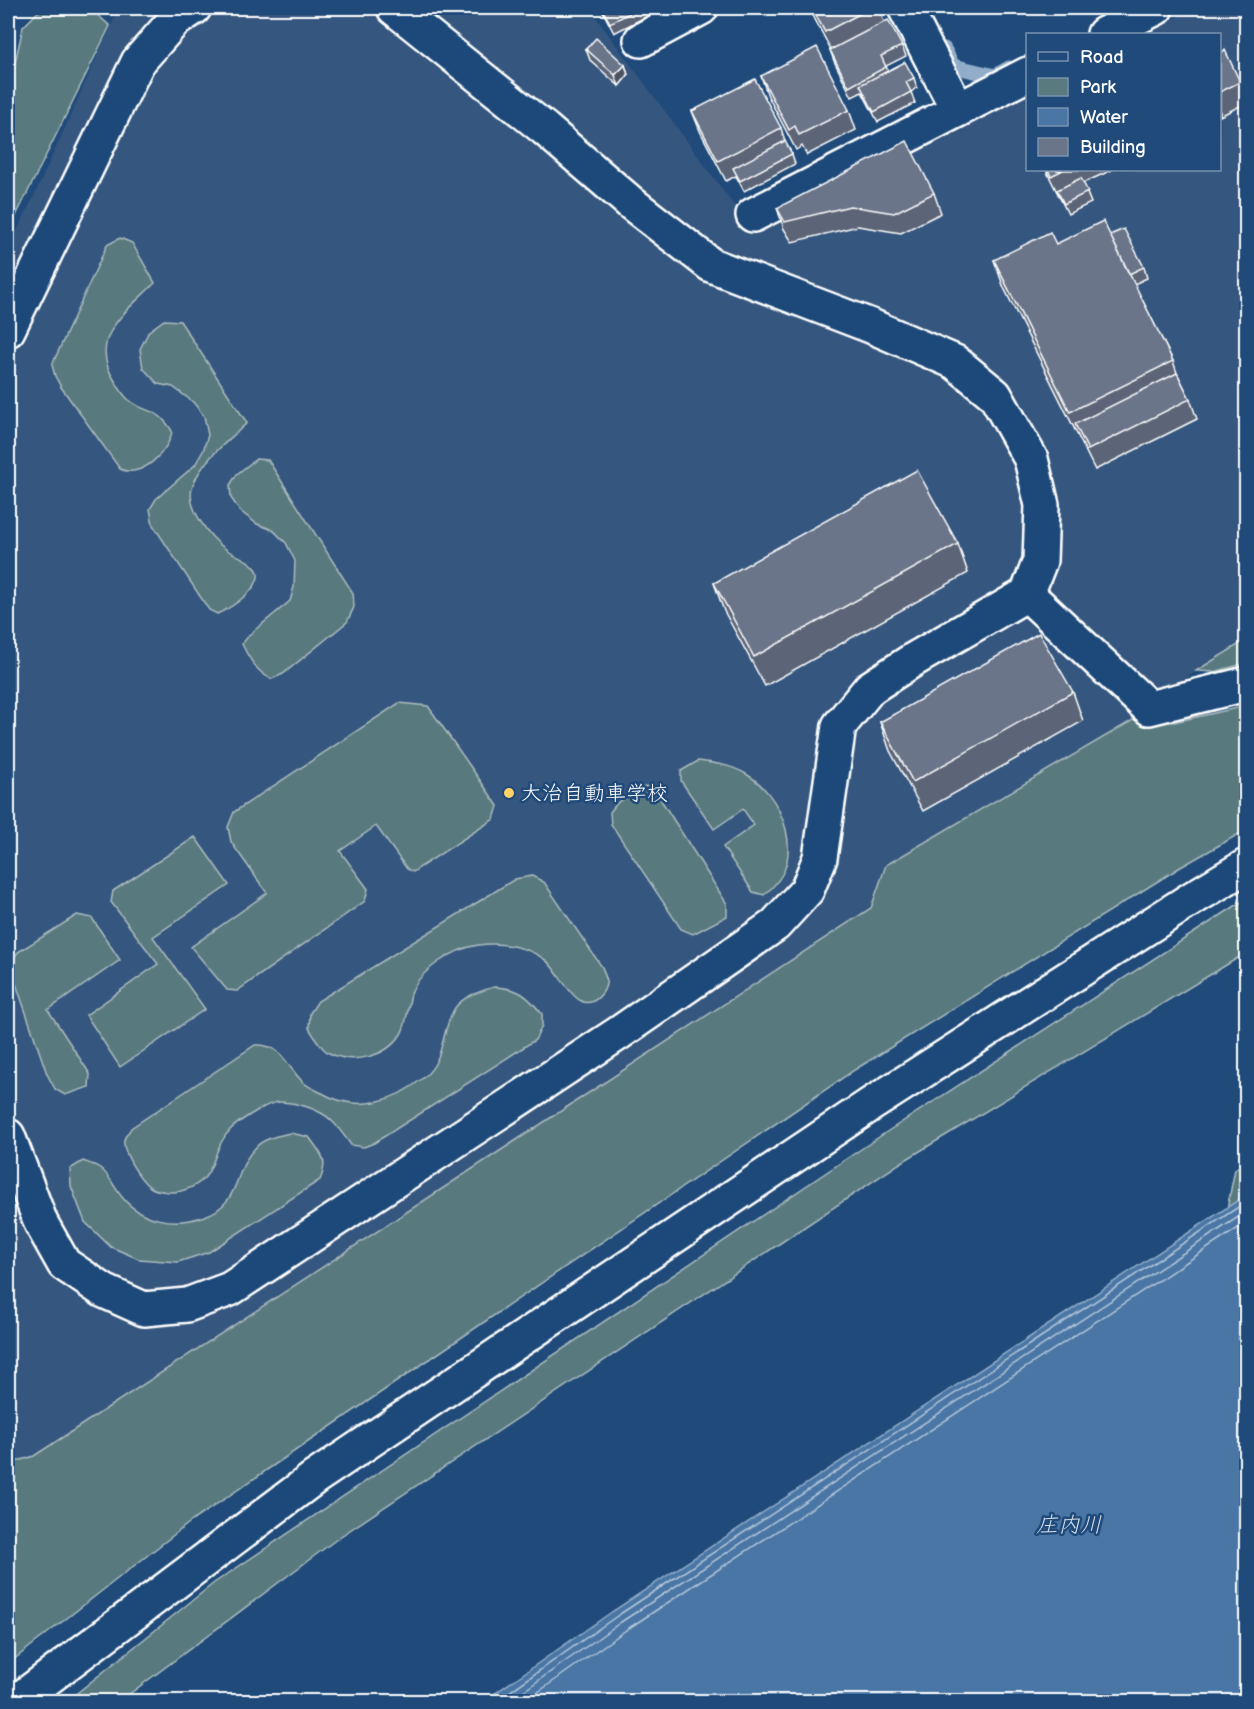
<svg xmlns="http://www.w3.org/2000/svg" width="1254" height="1709" font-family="'Balsamiq Sans','Klee One',sans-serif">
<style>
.built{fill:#36577f}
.green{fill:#597a7f;stroke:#acbcbf;stroke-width:1.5}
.water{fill:#4976a5;stroke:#92adc9;stroke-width:1.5}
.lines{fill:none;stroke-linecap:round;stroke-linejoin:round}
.shore{stroke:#b6c8db;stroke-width:1.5}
.stream{stroke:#92adc9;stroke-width:15}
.minor-casing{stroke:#fff;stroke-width:38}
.minor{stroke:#1f4a7a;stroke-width:33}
.wall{fill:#5c6577;stroke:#fff;stroke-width:1.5}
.shaded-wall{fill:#4b5261;stroke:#fff;stroke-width:1.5}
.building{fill:#6b758a;stroke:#fff;stroke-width:1.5}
.poi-dot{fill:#ffd166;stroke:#1f4a7a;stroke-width:2}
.labels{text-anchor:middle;stroke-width:5;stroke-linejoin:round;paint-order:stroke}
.poi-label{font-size:21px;fill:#fff;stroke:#1f4a7a;text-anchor:start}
.water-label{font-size:22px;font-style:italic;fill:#d2dde8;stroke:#1f4a7a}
</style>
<rect width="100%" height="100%" fill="#1f4a7a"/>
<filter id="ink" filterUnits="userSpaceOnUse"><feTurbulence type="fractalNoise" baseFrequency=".0167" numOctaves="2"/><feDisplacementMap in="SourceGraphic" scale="12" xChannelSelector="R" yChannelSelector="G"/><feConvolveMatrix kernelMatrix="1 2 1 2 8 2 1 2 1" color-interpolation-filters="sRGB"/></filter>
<g filter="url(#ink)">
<!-- built -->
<path class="built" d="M 119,8 L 589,8 L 753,231 L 1027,93 L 1028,170 L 1220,170 L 1220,34 L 1143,34 L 1196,8 L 1246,8 L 1246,640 L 1196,671 L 1133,720 L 886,865 L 871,907 L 831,934 L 34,1456 L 8,1464 L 8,249 L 36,192 Z"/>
<!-- green -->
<path class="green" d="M 42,8 L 91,9 L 110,26 L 8,232 L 8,94 L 23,27 Z
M 120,238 L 132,243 L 155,283 C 127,311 86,338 115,381 C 119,387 123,396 129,400 C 147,415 157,406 172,431 C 169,452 141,479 120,469 L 61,387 L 55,376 L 52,365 L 107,245 Z
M 164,320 L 180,321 L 247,423 C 227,442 203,459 193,485 C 184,506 210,538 227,550 C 236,556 251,560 257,570 C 265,587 229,609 217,614 L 209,610 L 153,525 L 150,509 L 156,499 L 195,465 L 203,451 L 208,435 L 204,416 L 193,402 L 173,387 L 158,384 L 143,368 L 140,349 L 149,331 Z
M 256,459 L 268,460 L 353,593 L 354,607 L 347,622 L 283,674 L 272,679 C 258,674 248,657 242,644 L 250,634 L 290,601 L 294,587 L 295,561 L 286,543 L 273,530 L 257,524 L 240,511 L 231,498 L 230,485 L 237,474 Z
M 1246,640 L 1246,663 L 1214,672 L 1196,671 Z
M 399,703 L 428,706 L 498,806 L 494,819 L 413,872 L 407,869 L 376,826 L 340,851 L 368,889 L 365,901 L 237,991 L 227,990 L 191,947 L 267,893 L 231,842 L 228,827 L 234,812 Z
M 1246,706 L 1246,830 L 1179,868 L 856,1069 L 189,1523 L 8,1664 L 8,1464 L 34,1456 L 871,908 L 886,865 L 1133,720 L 1174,722 Z
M 698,761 C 715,763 731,765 746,774 C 775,791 793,829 787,861 C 785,874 774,887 764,895 L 753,892 L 723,847 L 754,825 L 743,809 L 714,829 L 681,781 L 681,771 Z
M 645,786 L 654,789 L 727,904 L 727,916 L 693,934 L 681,929 L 611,824 L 610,812 L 618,802 Z
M 195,837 L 229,885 L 153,937 L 205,1009 L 120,1067 L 86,1015 L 158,964 L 111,902 L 113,891 Z
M 532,876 L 544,882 L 602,967 C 604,972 607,979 606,984 C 604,994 594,1005 583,1002 C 575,999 569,990 564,983 C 558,976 552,964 544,959 C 526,946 500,942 478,945 C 454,949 419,970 411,994 C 408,1005 407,1025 401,1034 C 387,1057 353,1065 329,1053 C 321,1049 314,1036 309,1028 L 310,1013 L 318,1001 L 515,879 Z
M 1246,899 L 1246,953 L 902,1162 L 341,1536 L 120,1701 L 67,1701 L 214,1583 L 885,1133 Z
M 77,915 L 92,918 L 120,960 L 48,1010 L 90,1074 L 89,1087 L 65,1095 L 55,1089 L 47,1074 L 12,972 L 11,962 L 18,952 Z
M 494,987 C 519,988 527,995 542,1014 L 542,1026 L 535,1040 L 374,1143 L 364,1147 L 351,1145 C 342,1133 333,1118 319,1112 C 308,1106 291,1102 279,1102 C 268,1102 239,1121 231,1129 C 208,1152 220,1181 181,1191 C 172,1193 158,1192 150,1187 C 140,1180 122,1152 124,1140 C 125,1136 129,1132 131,1128 L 255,1045 C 283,1044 285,1065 303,1082 C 308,1087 316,1090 322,1093 C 357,1113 394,1102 423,1078 C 446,1060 440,1031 455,1008 C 463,996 481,991 494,987 Z
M 290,1133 L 309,1137 C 321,1154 329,1159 320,1180 L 209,1252 L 178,1262 L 139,1259 L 111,1247 L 85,1222 L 71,1186 L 70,1169 L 83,1161 C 88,1163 96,1165 100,1168 C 109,1174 115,1189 122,1197 C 141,1221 175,1226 202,1217 C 243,1204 232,1170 256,1147 C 264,1138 278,1136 290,1133 Z
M 1246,1162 L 1246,1195 L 1227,1209 L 1235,1169 Z"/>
<!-- water -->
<path class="water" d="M 1246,1195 L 1246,1701 L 484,1701 L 613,1611 Z"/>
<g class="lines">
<!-- shore -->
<path class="shore" d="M 495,1702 L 617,1616 L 1246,1202
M 508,1702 L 621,1622 L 1246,1212
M 524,1702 L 626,1630 L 1246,1223"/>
<!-- stream -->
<path class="stream" d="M 944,49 L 953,66 L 995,76 L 1009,68"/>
<!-- minor casing -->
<g class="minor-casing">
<path id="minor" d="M 394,8 L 545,129 L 631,203 L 711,265 L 871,326 L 955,362 L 995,395 L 1031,459 L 1042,505 L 1040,561 L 1027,594 L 1149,708 L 1246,684
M 905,8 L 958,110
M 1104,34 L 1156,8
M 641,40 L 701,8
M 753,215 L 1028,74
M 8,330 L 138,62 L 174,21 L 194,8
M 8,1136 L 41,1223 L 64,1264 L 104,1291 L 144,1309 L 187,1305 L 230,1289 L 619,1033 L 775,925 L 807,890 L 820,858 L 839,726 L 870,688 L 913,660 L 1027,594
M 16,1702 L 314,1478 L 870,1105 L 1193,898 L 1246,866"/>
</g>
<!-- minor -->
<use href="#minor" class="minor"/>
</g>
<!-- wall -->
<path class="wall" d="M 601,8 L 660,8 L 661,9 L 614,33 Z
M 809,8 L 879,8 L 884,22 L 902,46 L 906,56 L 886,66 L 888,71 L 914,78 L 917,88 L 911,92 L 915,103 L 878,122 L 862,92 L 852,97 L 834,61 L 830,50 L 831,50 Z
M 586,49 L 625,65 L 628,75 L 619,86 L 590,60 Z
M 1220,53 L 1240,82 L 1246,99 L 1246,103 L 1220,116 Z
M 761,76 L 849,110 L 856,130 L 807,155 L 802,146 L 796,150 L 768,96 Z
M 692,111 L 781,128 L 786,145 L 792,154 L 795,164 L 744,191 L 736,176 L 726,181 L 700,131 Z
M 1046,170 L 1112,170 L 1083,183 L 1091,203 L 1068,214 Z
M 934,193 L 941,213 L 901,233 L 858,226 L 792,242 L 784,229 L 777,208 Z
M 1110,235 L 1144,267 L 1147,278 L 1134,284 L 1173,361 L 1177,373 L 1190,399 L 1197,419 L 1095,470 L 1004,288 L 994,260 L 1056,244 Z
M 958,544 L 968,573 L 765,686 L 724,611 L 714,583 Z
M 1073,692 L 1083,721 L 923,811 L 890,751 L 880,722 Z"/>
<!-- shaded-wall -->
<path class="shaded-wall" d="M 625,65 L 628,75 L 619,86 L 615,75 Z"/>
<!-- building -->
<path class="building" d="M 602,8 L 640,8 L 610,23 Z
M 812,8 L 871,8 L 825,32 Z
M 888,20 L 902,46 L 881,56 L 886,67 L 849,87 L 830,50 Z
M 596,38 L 625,65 L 615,75 L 586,49 Z
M 817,47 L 849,110 L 799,135 L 795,126 L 789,130 L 761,76 Z
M 1225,50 L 1240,82 L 1220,92 L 1220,53 Z
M 905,62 L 914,78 L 906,82 L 911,92 L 874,112 L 860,85 Z
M 755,79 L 781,128 L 718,161 L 692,111 Z
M 785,141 L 792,154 L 740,181 L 733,168 Z
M 907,141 L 934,193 L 894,213 L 850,206 L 785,222 L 777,208 Z
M 1048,170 L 1063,170 L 1051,176 Z
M 1081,178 L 1088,192 L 1064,204 L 1057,190 Z
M 1103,221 L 1173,361 L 1070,412 L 994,260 L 1050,232 L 1056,244 Z
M 1124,229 L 1144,267 L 1129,274 L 1110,235 Z
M 1177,373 L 1190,399 L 1088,450 L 1075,424 Z
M 917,470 L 958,544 L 754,657 L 714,583 Z
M 1039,633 L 1073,692 L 913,782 L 880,722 Z"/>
</g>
<!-- markers -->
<circle class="poi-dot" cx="509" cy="793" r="6"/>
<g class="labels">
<!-- poi labels -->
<g class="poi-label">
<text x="521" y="800">大治自動車学校</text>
</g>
<!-- water labels -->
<g class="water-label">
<text x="1069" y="1532">庄内川</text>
</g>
</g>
<!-- margin -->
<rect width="1254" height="1709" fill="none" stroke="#1f4a7a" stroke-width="30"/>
<rect x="15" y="15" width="1224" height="1679" fill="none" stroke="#fff" stroke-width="2" filter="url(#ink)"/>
<!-- legend -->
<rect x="1026" y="33" width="195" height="138" fill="#1f4a7a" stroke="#7992af" stroke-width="1.5"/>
<rect x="1038" y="52" width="30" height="9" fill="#1f4a7a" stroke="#7992af" stroke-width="1.5"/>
<text x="1080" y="63" font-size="18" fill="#ffffff">Road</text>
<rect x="1038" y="78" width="30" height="18" fill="#597a7f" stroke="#7992af" stroke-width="1.5"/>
<text x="1080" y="93" font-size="18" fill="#ffffff">Park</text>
<rect x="1038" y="108" width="30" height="18" fill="#4976a5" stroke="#7992af" stroke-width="1.5"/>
<text x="1080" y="123" font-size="18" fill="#ffffff">Water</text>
<rect x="1038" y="138" width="30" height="18" fill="#6b758a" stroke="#7992af" stroke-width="1.5"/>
<text x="1080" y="153" font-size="18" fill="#ffffff">Building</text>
</svg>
